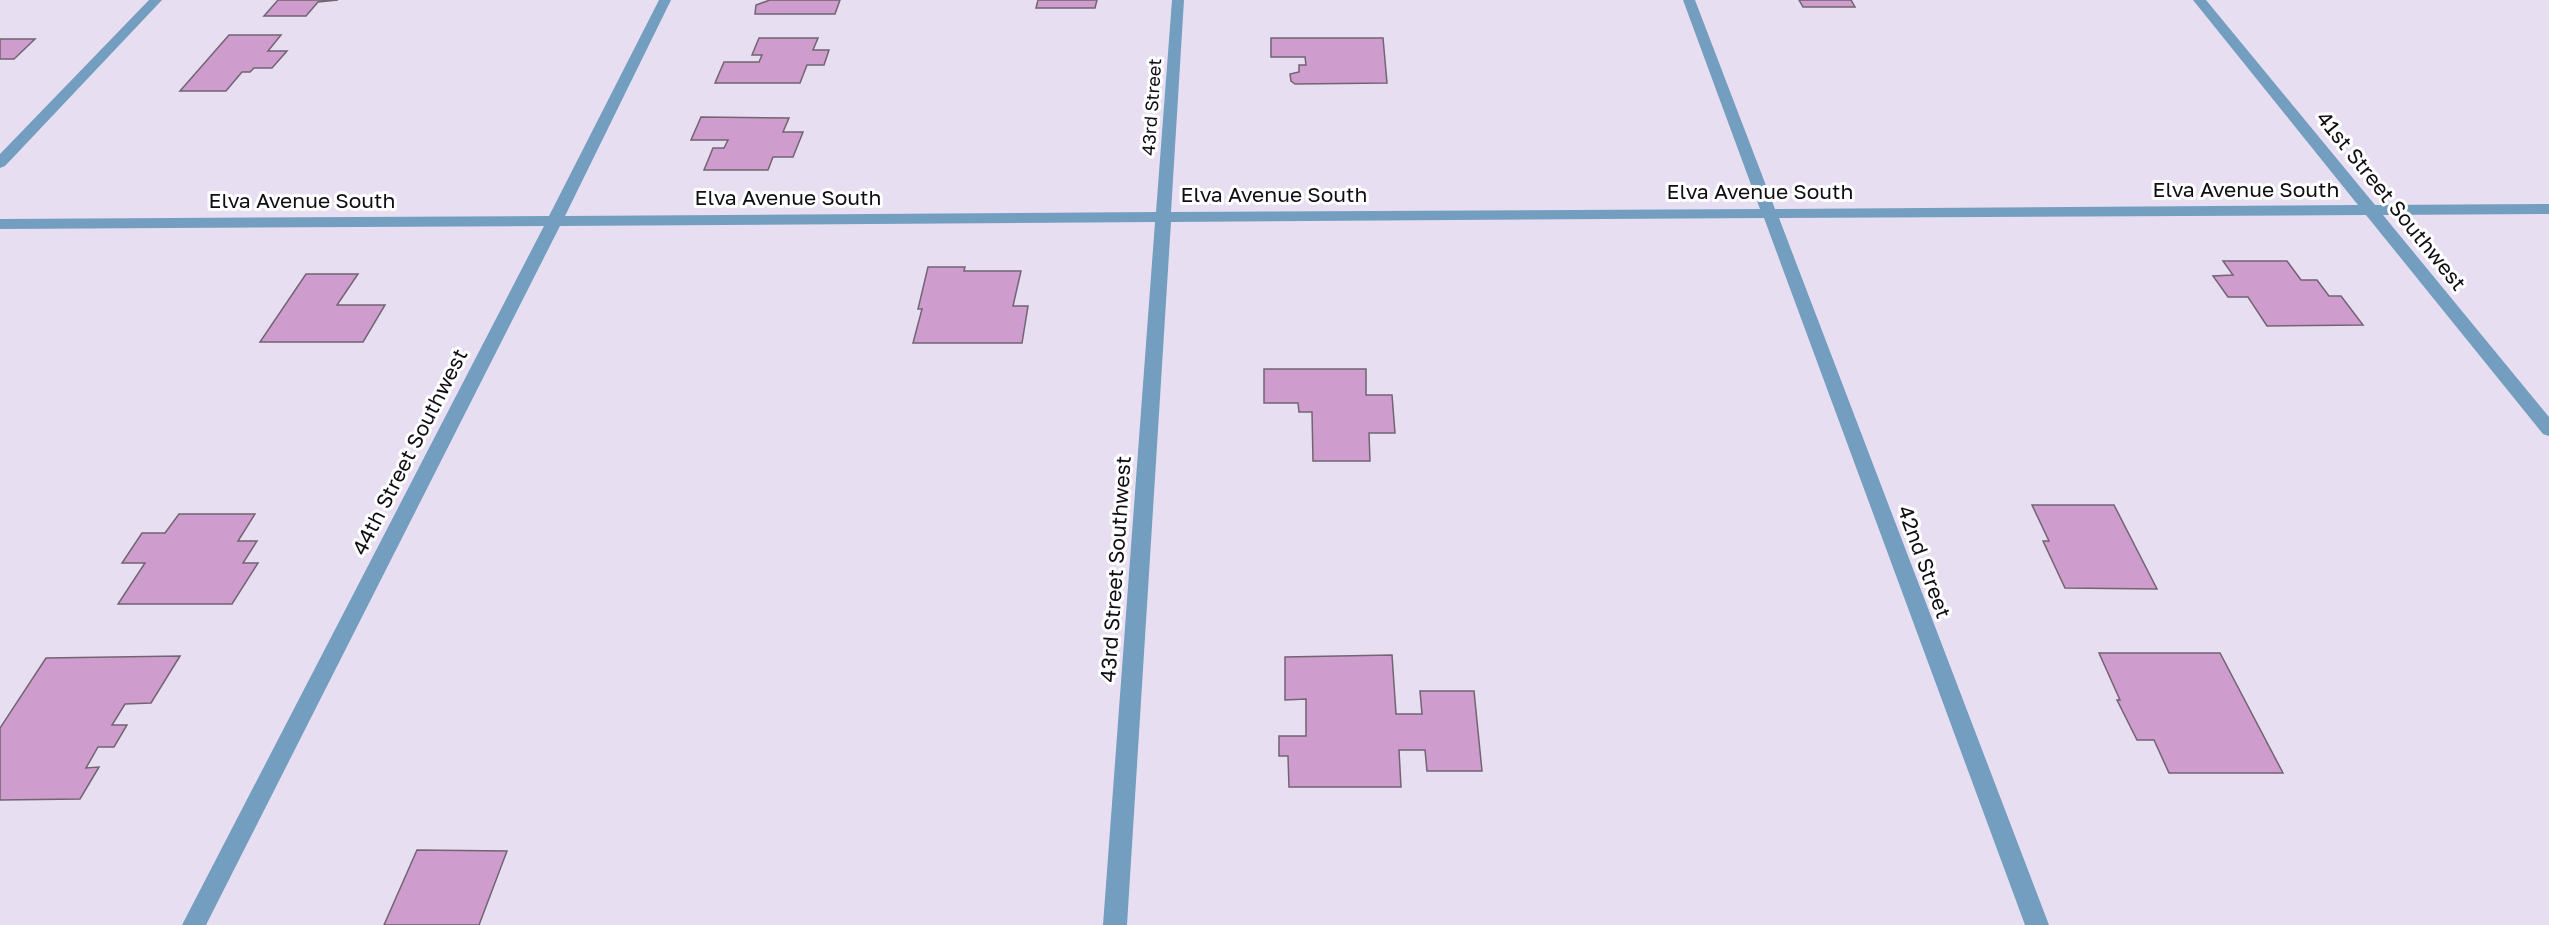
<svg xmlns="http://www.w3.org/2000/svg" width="2549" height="925" font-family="'Golos Text',sans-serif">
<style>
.building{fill:#cf9cce;stroke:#726471;stroke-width:1.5}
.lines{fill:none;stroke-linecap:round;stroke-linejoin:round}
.minor{fill:#749ec0;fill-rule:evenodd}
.labels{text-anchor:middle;stroke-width:6;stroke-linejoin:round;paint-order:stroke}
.far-street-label{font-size:18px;fill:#100d13;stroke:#fff}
.street-label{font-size:21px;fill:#100d13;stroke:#fff}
</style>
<rect width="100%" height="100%" fill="#e7def1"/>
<!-- building -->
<path class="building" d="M 278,0 L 338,0 L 318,2 L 306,16 L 264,16 Z
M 770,0 L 840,0 L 835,14 L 755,14 L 756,5 Z
M 1038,0 L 1097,0 L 1095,8 L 1036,8 Z
M 1799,0 L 1851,0 L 1855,7 L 1803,7 Z
M 229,35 L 281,35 L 268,51 L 287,51 L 272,68 L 254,68 L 250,72 L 242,72 L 226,91 L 180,91 Z
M 759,38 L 818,38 L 813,50 L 829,50 L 824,65 L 807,65 L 800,83 L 715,83 L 724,62 L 759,62 L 762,55 L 752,55 Z
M 1271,38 L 1383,38 L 1387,83 L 1295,84 L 1291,81 L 1290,74 L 1299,72 L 1299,65 L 1306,65 L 1305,57 L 1271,57 Z
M 0,39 L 35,39 L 14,59 L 0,59 Z
M 701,117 L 789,118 L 783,132 L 803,132 L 793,157 L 773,157 L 768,170 L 704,170 L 713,148 L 724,148 L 728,140 L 691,140 Z
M 2223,261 L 2287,261 L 2301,280 L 2317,280 L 2329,296 L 2341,296 L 2363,325 L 2267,326 L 2248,297 L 2228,297 L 2213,276 L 2233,275 Z
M 928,267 L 965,267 L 964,271 L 1021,271 L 1013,306 L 1028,306 L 1022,343 L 913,343 L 922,309 L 918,309 Z
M 306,274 L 358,274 L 337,305 L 385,305 L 363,342 L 260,342 Z
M 1264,369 L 1366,369 L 1366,395 L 1392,395 L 1395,433 L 1369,433 L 1370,461 L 1313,461 L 1312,412 L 1299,412 L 1298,403 L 1264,403 Z
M 2032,505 L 2114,505 L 2157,589 L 2065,588 L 2043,541 L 2049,541 Z
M 179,514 L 255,514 L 238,541 L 257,541 L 243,563 L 258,563 L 232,604 L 118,604 L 145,563 L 122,563 L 142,533 L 165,533 Z
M 2099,653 L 2220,653 L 2283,773 L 2169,773 L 2154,740 L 2137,740 L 2117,700 L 2120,700 Z
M 1392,655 L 1396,714 L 1422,714 L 1420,691 L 1474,691 L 1482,771 L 1427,771 L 1425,750 L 1399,750 L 1401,787 L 1289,787 L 1288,756 L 1279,756 L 1279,736 L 1306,736 L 1306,699 L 1285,700 L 1285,657 Z
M 180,656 L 151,703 L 125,704 L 112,725 L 127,725 L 114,747 L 98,747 L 86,768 L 99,767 L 80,799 L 0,800 L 0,728 L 46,658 Z
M 417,850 L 507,851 L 479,925 L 384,925 Z"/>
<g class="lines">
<!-- minor -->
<path class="minor" d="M 149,0 L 162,0 L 5,166 L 0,168 L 0,154 Z
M 659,0 L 671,0 L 565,216 L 1156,212 L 1172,0 L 1184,0 L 1171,212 L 1760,209 L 1683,0 L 1695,0 L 1775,209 L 2358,205 L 2193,0 L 2206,0 L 2375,205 L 2549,204 L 2549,214 L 2383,215 L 2549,417 L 2549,436 L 2543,434 L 2366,215 L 1779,218 L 2049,925 L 2025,925 L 1764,218 L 1171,222 L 1127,925 L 1103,925 L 1155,222 L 560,226 L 206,925 L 182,925 L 544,226 L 0,229 L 0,219 L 549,216 Z"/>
</g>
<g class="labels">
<!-- far-street labels -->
<g class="far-street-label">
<text transform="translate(1152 107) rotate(-86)" y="6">43rd Street</text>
</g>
<!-- street labels -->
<g class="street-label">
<text x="2246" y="197">Elva Avenue South</text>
<text x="1760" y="199">Elva Avenue South</text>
<text x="1274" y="202">Elva Avenue South</text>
<text x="788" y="205">Elva Avenue South</text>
<text x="302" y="208">Elva Avenue South</text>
<text transform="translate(2391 201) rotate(51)" y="7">41st Street Southwest</text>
<text transform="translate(410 452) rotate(-63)" y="7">44th Street Southwest</text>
<text transform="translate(1924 562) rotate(70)" y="7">42nd Street</text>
<text transform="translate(1116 569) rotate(-86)" y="7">43rd Street Southwest</text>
</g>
</g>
</svg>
